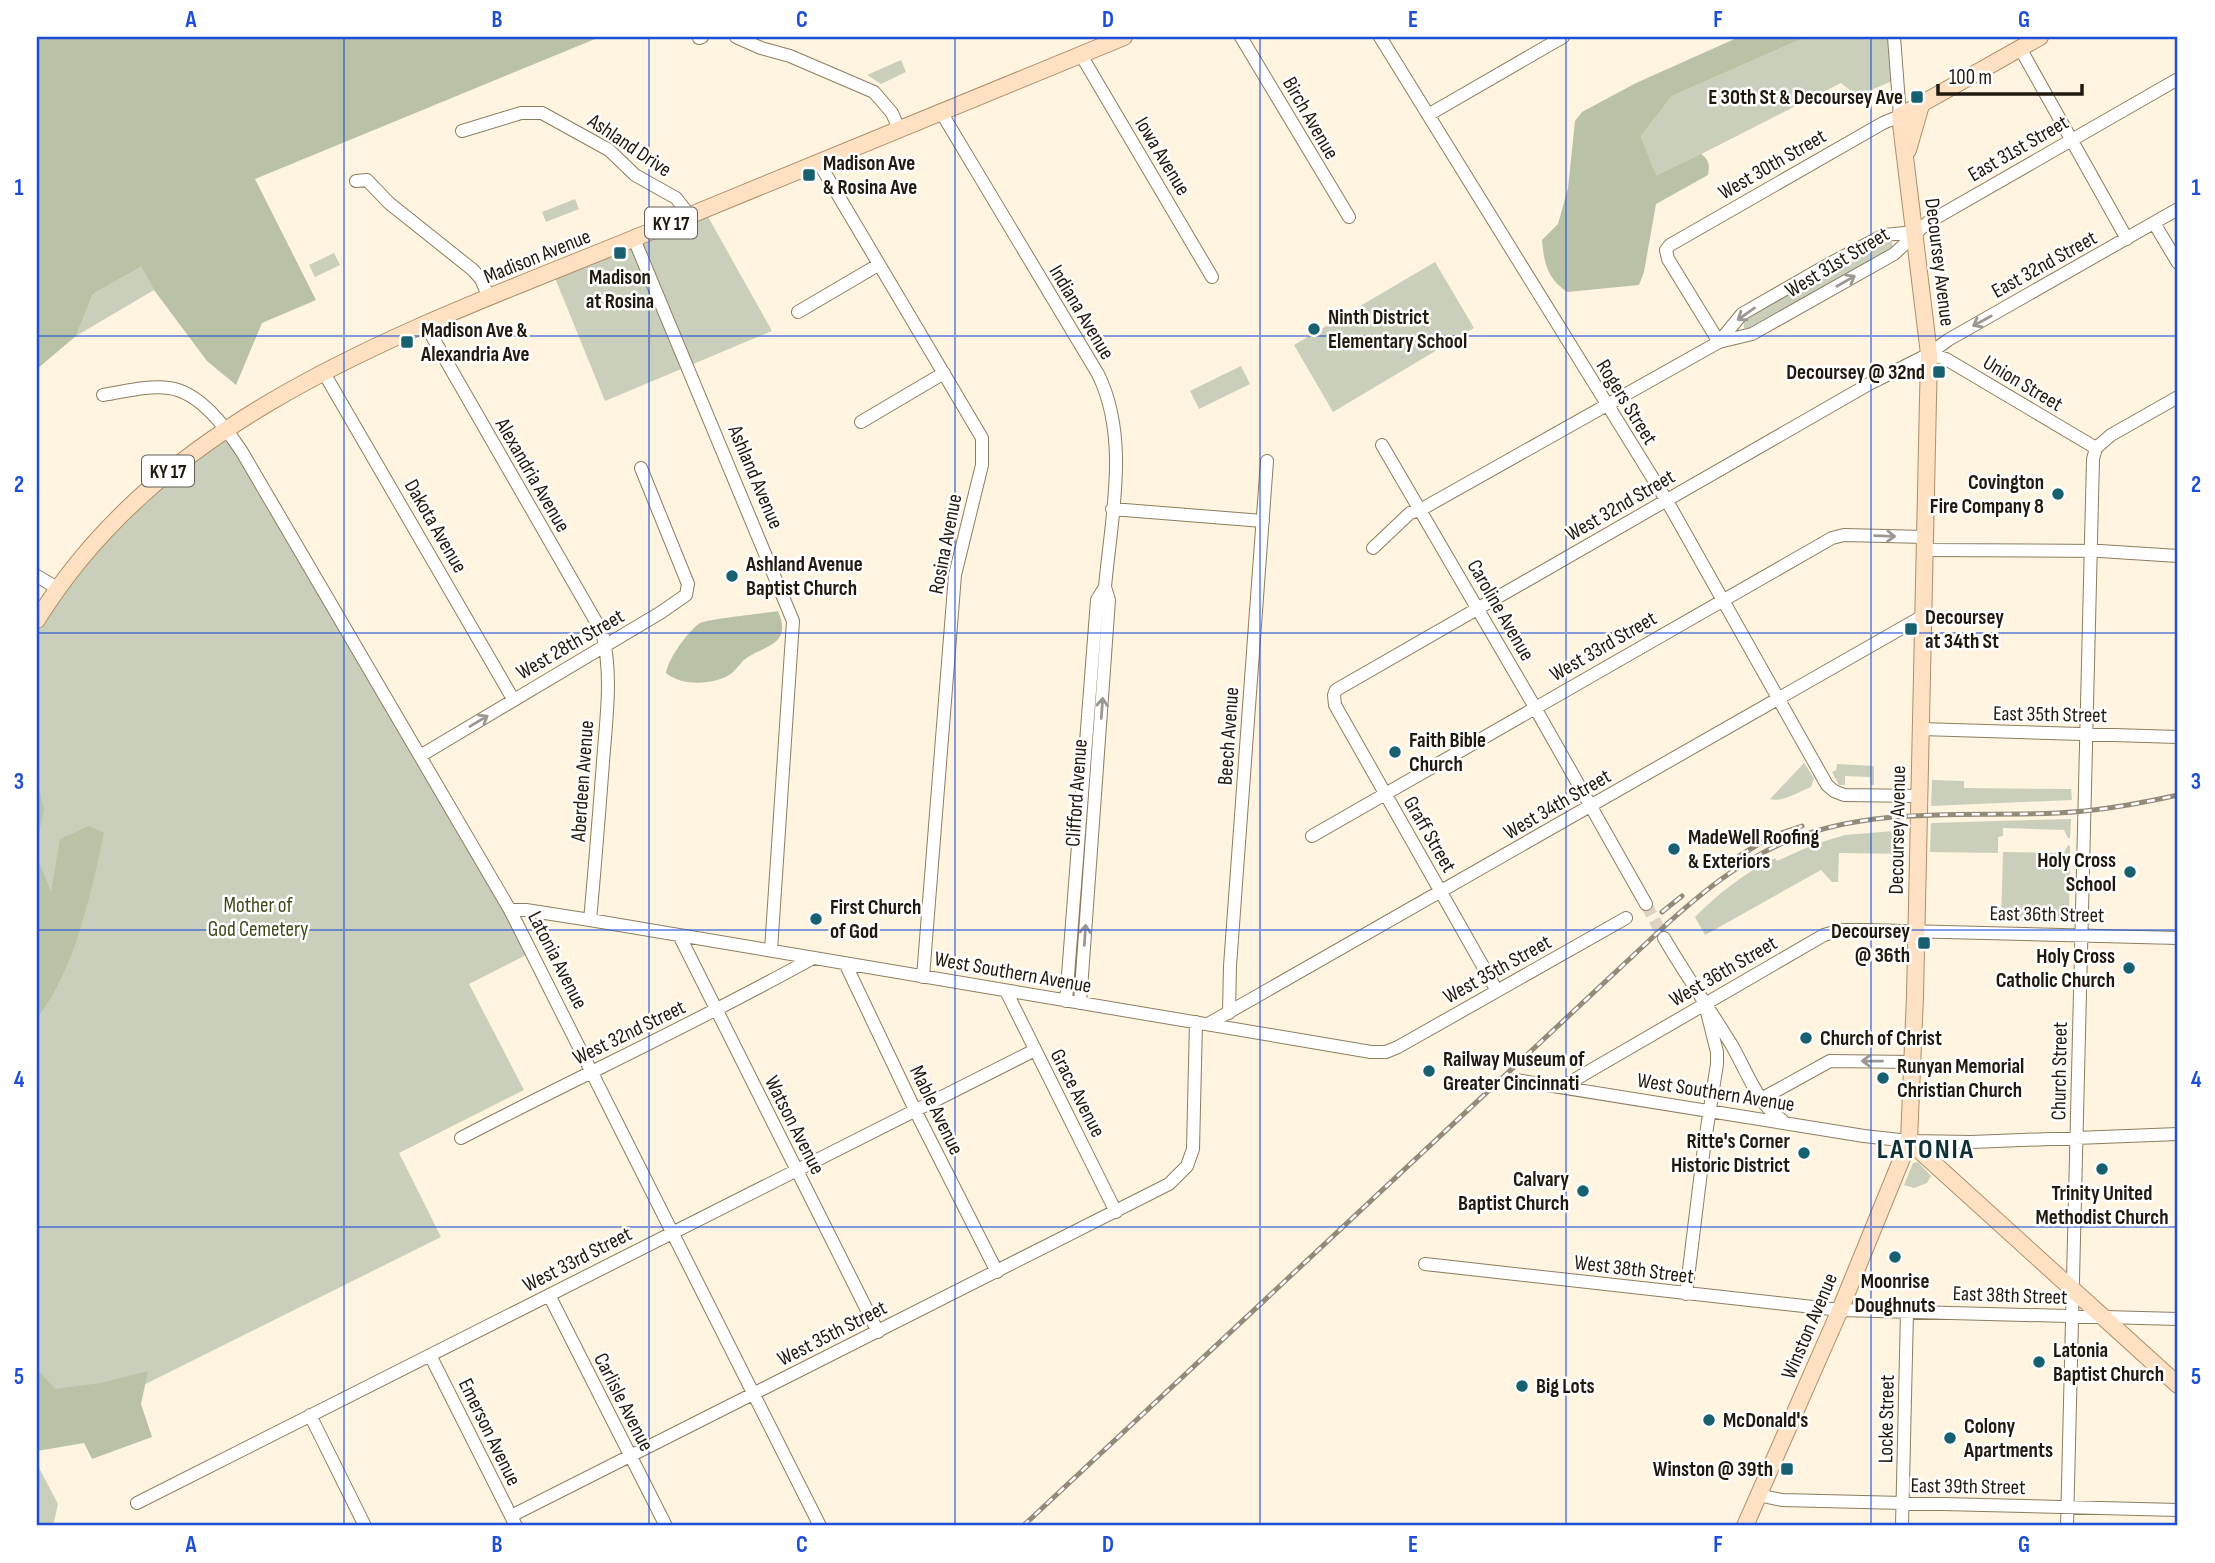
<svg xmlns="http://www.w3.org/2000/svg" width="2215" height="1563" font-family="'Sofia Sans Condensed',sans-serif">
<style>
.green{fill:#c9cfba}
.forest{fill:#bac2a5}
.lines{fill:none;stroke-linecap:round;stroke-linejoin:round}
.minor-tunnel{stroke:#ddd3c0;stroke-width:12;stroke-dasharray:12 6;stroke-linecap:butt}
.minor-casing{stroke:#8d7d5f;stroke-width:14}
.major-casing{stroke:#ae8e68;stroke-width:18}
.minor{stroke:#fff;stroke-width:12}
.major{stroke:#fde1c2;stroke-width:16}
.rail-casing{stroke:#938a7a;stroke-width:5}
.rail{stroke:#fff;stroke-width:2.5;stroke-dasharray:8;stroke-linecap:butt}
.oneway{stroke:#9b9892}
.grid{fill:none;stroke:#1d4ed8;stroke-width:2;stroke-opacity:0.55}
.poi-dot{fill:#16606f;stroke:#fff;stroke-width:2.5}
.labels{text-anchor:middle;stroke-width:5;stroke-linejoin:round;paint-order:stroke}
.shield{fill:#fff;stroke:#635e56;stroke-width:2}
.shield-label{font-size:19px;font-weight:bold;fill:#20190d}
.poi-label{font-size:21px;font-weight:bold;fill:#20190d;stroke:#fff;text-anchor:start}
.street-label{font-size:21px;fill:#20190d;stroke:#fff}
.park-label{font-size:21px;fill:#3e4818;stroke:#fff}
.district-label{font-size:28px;font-weight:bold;letter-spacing:2px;fill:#0e3036;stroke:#fff}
.neatline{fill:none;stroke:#1d4ed8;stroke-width:2.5}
.grid-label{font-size:23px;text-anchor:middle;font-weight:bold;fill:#1d4ed8}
</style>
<rect width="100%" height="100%" fill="#fef4e0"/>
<!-- green -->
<path class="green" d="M 1806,37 L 1894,37 L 1897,79 L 1857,96 L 1841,83 L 1656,177 L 1641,136 L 1672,96 Z
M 901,60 L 906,72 L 881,84 L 867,75 Z
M 575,199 L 579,209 L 546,222 L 542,212 Z
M 707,215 L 772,331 L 605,401 L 555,278 Z
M 1891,239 L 1893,248 L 1755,328 L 1744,328 L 1744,319 L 1882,240 Z
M 334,253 L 340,265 L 315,277 L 309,265 Z
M 1435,262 L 1474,328 L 1333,412 L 1294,345 Z
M 141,267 L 154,290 L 76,336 L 93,294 Z
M 1241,366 L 1250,384 L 1199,409 L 1190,391 Z
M 227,430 L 532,952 L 469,984 L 524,1090 L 399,1153 L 441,1237 L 37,1438 L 37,620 L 78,561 Z
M 1804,763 L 1814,778 L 1811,787 C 1798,792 1782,803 1770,799 Z
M 1837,764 L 1874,766 L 1874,785 L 1870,785 L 1870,777 L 1845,776 L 1845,785 L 1839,785 L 1832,772 L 1836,770 Z
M 1932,780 L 1964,781 L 1964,788 L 2071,789 L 2072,800 L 1931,806 Z
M 2071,819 L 2070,838 L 2068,838 L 2064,830 L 2003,828 L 2003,836 L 1998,837 L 1998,853 L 1930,852 L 1931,823 Z
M 1906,830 L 1905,854 L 1839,853 L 1838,882 L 1832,882 L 1821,870 L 1705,935 L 1695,917 C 1719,893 1744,873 1775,858 L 1777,861 L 1815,844 L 1845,835 Z
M 2068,845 L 2070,846 L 2070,856 L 2062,856 L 2062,864 L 2070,864 L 2069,912 L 2061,914 L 2058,922 L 2001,921 L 2003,852 L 2064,853 Z
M 1918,1162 L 1931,1176 L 1927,1183 L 1914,1188 L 1904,1185 L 1913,1163 Z
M 37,1464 L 58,1504 L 53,1526 L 37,1526 Z"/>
<!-- forest -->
<path class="forest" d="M 37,37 L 600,37 L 255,179 L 316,300 L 262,323 L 236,385 L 207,361 L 154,290 L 141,267 L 93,294 L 76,336 L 37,369 Z
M 1739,37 L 1806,37 L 1672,96 L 1641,136 L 1656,176 L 1701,154 C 1709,160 1710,164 1708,175 L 1656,204 L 1644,272 L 1639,285 L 1567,292 C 1547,278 1544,263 1542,240 L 1558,224 L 1568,188 L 1575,121 L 1582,112 L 1636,83 Z
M 778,611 C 792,643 768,645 748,657 C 741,661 738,668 732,673 C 716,685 682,687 666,673 C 668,659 688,631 700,623 C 707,619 766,613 778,611 Z
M 37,779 L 44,810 L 37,842 Z
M 89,826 L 104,833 C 91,893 75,970 37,1018 L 37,857 L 51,892 L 60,839 Z
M 37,1369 L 55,1389 L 101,1383 L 148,1371 L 141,1404 L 152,1437 L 92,1459 L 84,1443 L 37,1451 Z"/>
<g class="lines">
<!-- minor-tunnel -->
<path class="minor-tunnel" d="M 1646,904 L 1664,938"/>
<!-- minor casing -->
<g class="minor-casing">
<path id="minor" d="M 736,37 L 761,48 L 790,56 L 874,92 L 892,113 L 899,129
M 1241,37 L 1349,217
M 1380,37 L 1667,501 L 1827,785 L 1834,791 L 1844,795 L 1919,796
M 699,38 L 702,37
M 2020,48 L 2127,239
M 1081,55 L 1212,277
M 941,112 L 1098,374 C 1130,439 1111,518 1105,587 L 1109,600 L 1080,1003
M 1428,115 L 1563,37
M 462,131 L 521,113 L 542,113 L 609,150 L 635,175 L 676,198 L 690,216
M 819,163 L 982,438 L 982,465 L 955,575 L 923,977
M 356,181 L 367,180 L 389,203 L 473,270 L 481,279 L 489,298
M 2154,223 L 2178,263
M 634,239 L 793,621 L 771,950
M 798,312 L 878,265
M 425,324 L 602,632 C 613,674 606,720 603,762 C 599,815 595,867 590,920
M 1719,342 L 1668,259 L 1666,250 L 1670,245 L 1883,123 L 1900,116 L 1894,37
M 1719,342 L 1742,314 L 1829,264 L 1884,235 L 1915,232
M 1929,354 L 1946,359 L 2096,448
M 324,373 L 513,699
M 103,395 C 124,392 147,385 169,388 C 200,392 226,428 242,452 L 510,910 L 820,1526
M 861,422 L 944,373
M 1382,445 L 1529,697 L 1646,904
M 2096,448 L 2111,435 L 2178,397
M 1112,509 L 1263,521
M 1373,548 L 1410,513 L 1420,510 L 1719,342 L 1752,334 L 1894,254 L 1927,223 L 2178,79
M 1925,550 L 2100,551 L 2178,556
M 37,576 L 57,588
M 1921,729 L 2178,737
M 420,756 L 660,613 L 686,595 L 688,584 L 641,468
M 1312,836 L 1832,538 L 1844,535 L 1926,537
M 510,910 L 526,910 L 590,920 L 1371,1052 L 1386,1052 L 1398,1047 L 1626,918
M 679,935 L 878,1332
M 1664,938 C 1685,974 1709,1008 1731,1044 C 1746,1069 1757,1104 1782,1120
M 845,963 L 915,1110 L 997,1272
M 1006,991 L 1116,1212
M 1497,991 L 1335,705 L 1334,695 L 1336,690 L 1869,384 L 1929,354 L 1948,340 L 2178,209
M 1066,1001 L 1097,600 L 1105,587
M 1229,1013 L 1230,966 L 1267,461
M 1208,1024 L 1923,616
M 1516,1080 L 1864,1136 L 1909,1141 L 1971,1142 L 2178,1134
M 1562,1087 L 1824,935 L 1841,930 L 1865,930 L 2178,938
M 1761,1099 L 1830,1061 L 1913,1062
M 461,1138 C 578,1077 698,1022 813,958
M 1425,1264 L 1840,1310 L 2178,1319
M 1686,1294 L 1704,1147 L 1717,1064 L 1717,1052 L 1705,1004
M 549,1295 L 666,1526
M 430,1355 L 516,1526
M 310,1415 L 365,1526
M 1758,1495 L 1782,1500 L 2178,1510
M 137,1503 L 1035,1050
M 511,1516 L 1169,1184 L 1187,1166 L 1193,1149 L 1196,1022
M 1902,1526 L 1907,1312
M 2067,1526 L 2093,459 L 2096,448"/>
</g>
<!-- major casing -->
<g class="major-casing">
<path id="major" d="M 1908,150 L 1921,105
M 37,620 C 170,405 425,325 647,233 C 806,168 965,103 1124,37
M 1909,1141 L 2178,1385
M 1745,1526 L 1840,1310 L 1909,1141 L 1915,996 L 1929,354 L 1900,116 L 2040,37"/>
</g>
<!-- minor -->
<use href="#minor" class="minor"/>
<!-- major -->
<use href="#major" class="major"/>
<!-- rail casing -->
<g class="rail-casing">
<path id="rail" d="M 1728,863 L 1770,837 L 1802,826
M 1662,912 L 1682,896
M 1023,1526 L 1668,923 C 1705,890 1743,859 1790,840 C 1875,806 1968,817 2058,813 C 2099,811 2138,804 2178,795"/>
</g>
<!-- rail -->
<use href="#rail" class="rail"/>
</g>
<!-- one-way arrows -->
<defs><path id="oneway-shaft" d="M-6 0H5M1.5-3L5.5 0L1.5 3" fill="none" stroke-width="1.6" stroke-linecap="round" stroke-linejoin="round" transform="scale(1.75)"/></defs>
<g class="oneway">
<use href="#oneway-shaft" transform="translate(1846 281) rotate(-30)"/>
<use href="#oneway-shaft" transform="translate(1746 314) rotate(145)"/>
<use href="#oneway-shaft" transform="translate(1982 321) rotate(151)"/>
<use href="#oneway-shaft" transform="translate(1885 536) rotate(2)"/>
<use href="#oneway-shaft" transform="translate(1102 708) rotate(-86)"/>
<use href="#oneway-shaft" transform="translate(479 721) rotate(-31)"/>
<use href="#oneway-shaft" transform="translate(1085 935) rotate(-86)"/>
<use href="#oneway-shaft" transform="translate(1872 1061) rotate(-179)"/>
</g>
<!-- grid -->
<path class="grid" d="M 344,37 L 344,1526M 649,37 L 649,1526M 955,37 L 955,1526M 1260,37 L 1260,1526M 1566,37 L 1566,1526M 1871,37 L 1871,1526M 37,336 L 2178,336M 37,633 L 2178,633M 37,930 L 2178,930M 37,1227 L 2178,1227"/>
<!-- markers -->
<g class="poi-dot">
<rect x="1910" y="90" width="14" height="14" rx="3.5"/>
<rect x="802" y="168" width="14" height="14" rx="3.5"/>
<rect x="613" y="246" width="14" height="14" rx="3.5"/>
<circle cx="1314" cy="329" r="7"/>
<rect x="400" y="335" width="14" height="14" rx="3.5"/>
<rect x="1932" y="365" width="14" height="14" rx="3.5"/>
<circle cx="2058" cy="494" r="7"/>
<circle cx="732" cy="576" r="7"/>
<rect x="1904" y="622" width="14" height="14" rx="3.5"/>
<circle cx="1395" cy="752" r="7"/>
<circle cx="1674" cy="849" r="7"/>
<circle cx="2130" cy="872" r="7"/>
<circle cx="816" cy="919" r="7"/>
<rect x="1917" y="936" width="14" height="14" rx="3.5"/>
<circle cx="2129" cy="968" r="7"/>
<circle cx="1806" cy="1038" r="7"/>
<circle cx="1429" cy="1071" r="7"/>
<circle cx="1883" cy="1078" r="7"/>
<circle cx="1804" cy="1153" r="7"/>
<circle cx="2102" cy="1169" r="7"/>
<circle cx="1583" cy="1191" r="7"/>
<circle cx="1895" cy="1257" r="7"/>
<circle cx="2039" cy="1362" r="7"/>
<circle cx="1522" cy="1386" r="7"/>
<circle cx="1709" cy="1420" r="7"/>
<circle cx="1950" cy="1438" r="7"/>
<rect x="1780" y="1462" width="14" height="14" rx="3.5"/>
</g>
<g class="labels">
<!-- shield labels -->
<g class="shield">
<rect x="645" y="207.5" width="52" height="31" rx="5"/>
<rect x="142" y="455.5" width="52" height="31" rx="5"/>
</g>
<g class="shield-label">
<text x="671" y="230">KY 17</text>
<text x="168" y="478">KY 17</text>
</g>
<!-- poi labels -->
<g class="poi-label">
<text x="1903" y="104" text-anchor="end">E 30th St &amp; Decoursey Ave</text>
<text x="823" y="170">Madison Ave<tspan x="823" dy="24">&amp; Rosina Ave</tspan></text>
<text x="620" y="284" text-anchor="middle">Madison<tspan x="620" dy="24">at Rosina</tspan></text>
<text x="1328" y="324">Ninth District<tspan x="1328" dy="24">Elementary School</tspan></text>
<text x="421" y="337">Madison Ave &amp;<tspan x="421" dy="24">Alexandria Ave</tspan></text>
<text x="1925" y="379" text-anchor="end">Decoursey @ 32nd</text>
<text x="2044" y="489" text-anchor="end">Covington<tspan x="2044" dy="24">Fire Company 8</tspan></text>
<text x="746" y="571">Ashland Avenue<tspan x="746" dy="24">Baptist Church</tspan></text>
<text x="1925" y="624">Decoursey<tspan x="1925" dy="24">at 34th St</tspan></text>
<text x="1409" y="747">Faith Bible<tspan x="1409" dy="24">Church</tspan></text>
<text x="1688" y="844">MadeWell Roofing<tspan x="1688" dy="24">&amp; Exteriors</tspan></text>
<text x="2116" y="867" text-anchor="end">Holy Cross<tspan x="2116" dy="24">School</tspan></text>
<text x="830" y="914">First Church<tspan x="830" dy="24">of God</tspan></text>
<text x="1910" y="938" text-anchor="end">Decoursey<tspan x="1910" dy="24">@ 36th</tspan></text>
<text x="2115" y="963" text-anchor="end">Holy Cross<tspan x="2115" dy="24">Catholic Church</tspan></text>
<text x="1820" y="1045">Church of Christ</text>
<text x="1443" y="1066">Railway Museum of<tspan x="1443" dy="24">Greater Cincinnati</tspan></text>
<text x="1897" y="1073">Runyan Memorial<tspan x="1897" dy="24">Christian Church</tspan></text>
<text x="1790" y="1148" text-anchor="end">Ritte's Corner<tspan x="1790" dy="24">Historic District</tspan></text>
<text x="1569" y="1186" text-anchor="end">Calvary<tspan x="1569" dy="24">Baptist Church</tspan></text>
<text x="2102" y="1200" text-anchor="middle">Trinity United<tspan x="2102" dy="24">Methodist Church</tspan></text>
<text x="1895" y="1288" text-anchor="middle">Moonrise<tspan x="1895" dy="24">Doughnuts</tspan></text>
<text x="2053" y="1357">Latonia<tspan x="2053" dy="24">Baptist Church</tspan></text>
<text x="1536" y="1393">Big Lots</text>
<text x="1723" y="1427">McDonald's</text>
<text x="1964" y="1433">Colony<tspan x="1964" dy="24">Apartments</tspan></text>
<text x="1773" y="1476" text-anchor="end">Winston @ 39th</text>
</g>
<!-- street labels -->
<g class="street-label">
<text transform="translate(1311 118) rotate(60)" y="7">Birch Avenue</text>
<text transform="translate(630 145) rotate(34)" y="7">Ashland Drive</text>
<text transform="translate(2018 148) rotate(-30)" y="7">East 31st Street</text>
<text transform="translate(1163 156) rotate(59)" y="7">Iowa Avenue</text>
<text transform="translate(1772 164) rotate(-30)" y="7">West 30th Street</text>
<text transform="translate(537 256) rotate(-22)" y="7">Madison Avenue</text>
<text transform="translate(1837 262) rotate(-31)" y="7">West 31st Street</text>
<text transform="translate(1940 262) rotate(83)" y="7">Decoursey Avenue</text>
<text transform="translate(2044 264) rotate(-29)" y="7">East 32nd Street</text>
<text transform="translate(1082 312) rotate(59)" y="7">Indiana Avenue</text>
<text transform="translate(2023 383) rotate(31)" y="7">Union Street</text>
<text transform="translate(1627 402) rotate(58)" y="7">Rogers Street</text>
<text transform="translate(533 475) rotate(60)" y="7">Alexandria Avenue</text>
<text transform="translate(756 477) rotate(67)" y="7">Ashland Avenue</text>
<text transform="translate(1620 505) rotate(-30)" y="7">West 32nd Street</text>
<text transform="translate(436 526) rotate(60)" y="7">Dakota Avenue</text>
<text transform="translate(945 544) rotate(-79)" y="7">Rosina Avenue</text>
<text transform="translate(1501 610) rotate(60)" y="7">Caroline Avenue</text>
<text transform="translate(570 644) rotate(-30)" y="7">West 28th Street</text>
<text transform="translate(1603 646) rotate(-30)" y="7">West 33rd Street</text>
<text transform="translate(2050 714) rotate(1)" y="7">East 35th Street</text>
<text transform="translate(1228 736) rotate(-86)" y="7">Beech Avenue</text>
<text transform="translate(582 781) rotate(-86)" y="7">Aberdeen Avenue</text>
<text transform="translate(1076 793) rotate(-86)" y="7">Clifford Avenue</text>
<text transform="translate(1557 804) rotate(-30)" y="7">West 34th Street</text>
<text transform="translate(1897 830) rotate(-89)" y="7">Decoursey Avenue</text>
<text transform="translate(1430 834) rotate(60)" y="7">Graff Street</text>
<text transform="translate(2047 914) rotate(1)" y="7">East 36th Street</text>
<text transform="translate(558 960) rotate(63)" y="7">Latonia Avenue</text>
<text transform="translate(1497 969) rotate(-29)" y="7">West 35th Street</text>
<text transform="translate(1723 971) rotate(-30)" y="7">West 36th Street</text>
<text transform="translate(1013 972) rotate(10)" y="7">West Southern Avenue</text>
<text transform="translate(629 1032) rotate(-26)" y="7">West 32nd Street</text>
<text transform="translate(2059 1071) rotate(-89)" y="7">Church Street</text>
<text transform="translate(1716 1092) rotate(9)" y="7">West Southern Avenue</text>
<text transform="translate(1078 1093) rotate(63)" y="7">Grace Avenue</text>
<text transform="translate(937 1110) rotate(64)" y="7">Mable Avenue</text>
<text transform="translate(795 1125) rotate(63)" y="7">Watson Avenue</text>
<text transform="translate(577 1259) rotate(-27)" y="7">West 33rd Street</text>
<text transform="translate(1634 1269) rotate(7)" y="7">West 38th Street</text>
<text transform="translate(2010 1295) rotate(2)" y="7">East 38th Street</text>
<text transform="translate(1809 1326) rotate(-67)" y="7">Winston Avenue</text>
<text transform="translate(832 1333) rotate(-27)" y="7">West 35th Street</text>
<text transform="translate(624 1402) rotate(63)" y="7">Carlisle Avenue</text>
<text transform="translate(1886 1419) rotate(-89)" y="7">Locke Street</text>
<text transform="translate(490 1432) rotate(64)" y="7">Emerson Avenue</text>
<text transform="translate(1968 1486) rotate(1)" y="7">East 39th Street</text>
</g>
<!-- park labels -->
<g class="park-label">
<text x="258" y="912">Mother of<tspan x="258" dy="24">God Cemetery</tspan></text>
</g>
<!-- district labels -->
<g class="district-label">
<text x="1926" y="1158">LATONIA</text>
</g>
</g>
<!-- border -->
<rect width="2215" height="1563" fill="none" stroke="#ffffff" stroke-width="77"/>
<!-- scale -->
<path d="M1938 84v10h144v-10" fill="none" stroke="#20190d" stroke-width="3.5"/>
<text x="1949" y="84" font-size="21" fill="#20190d" stroke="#ffffff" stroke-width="5" paint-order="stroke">100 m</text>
<rect x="38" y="38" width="2138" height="1486" class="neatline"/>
<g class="grid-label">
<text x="191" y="27">A</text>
<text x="497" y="27">B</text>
<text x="802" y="27">C</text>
<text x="1108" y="27">D</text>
<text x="1413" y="27">E</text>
<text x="1718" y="27">F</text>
<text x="2024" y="27">G</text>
<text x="19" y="195">1</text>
<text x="2196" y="195">1</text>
<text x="19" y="492">2</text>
<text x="2196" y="492">2</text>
<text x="19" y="789">3</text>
<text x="2196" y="789">3</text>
<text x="19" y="1087">4</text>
<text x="2196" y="1087">4</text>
<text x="19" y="1384">5</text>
<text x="2196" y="1384">5</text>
<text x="191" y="1552">A</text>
<text x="497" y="1552">B</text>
<text x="802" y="1552">C</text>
<text x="1108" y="1552">D</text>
<text x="1413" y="1552">E</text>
<text x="1718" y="1552">F</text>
<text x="2024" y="1552">G</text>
</g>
</svg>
